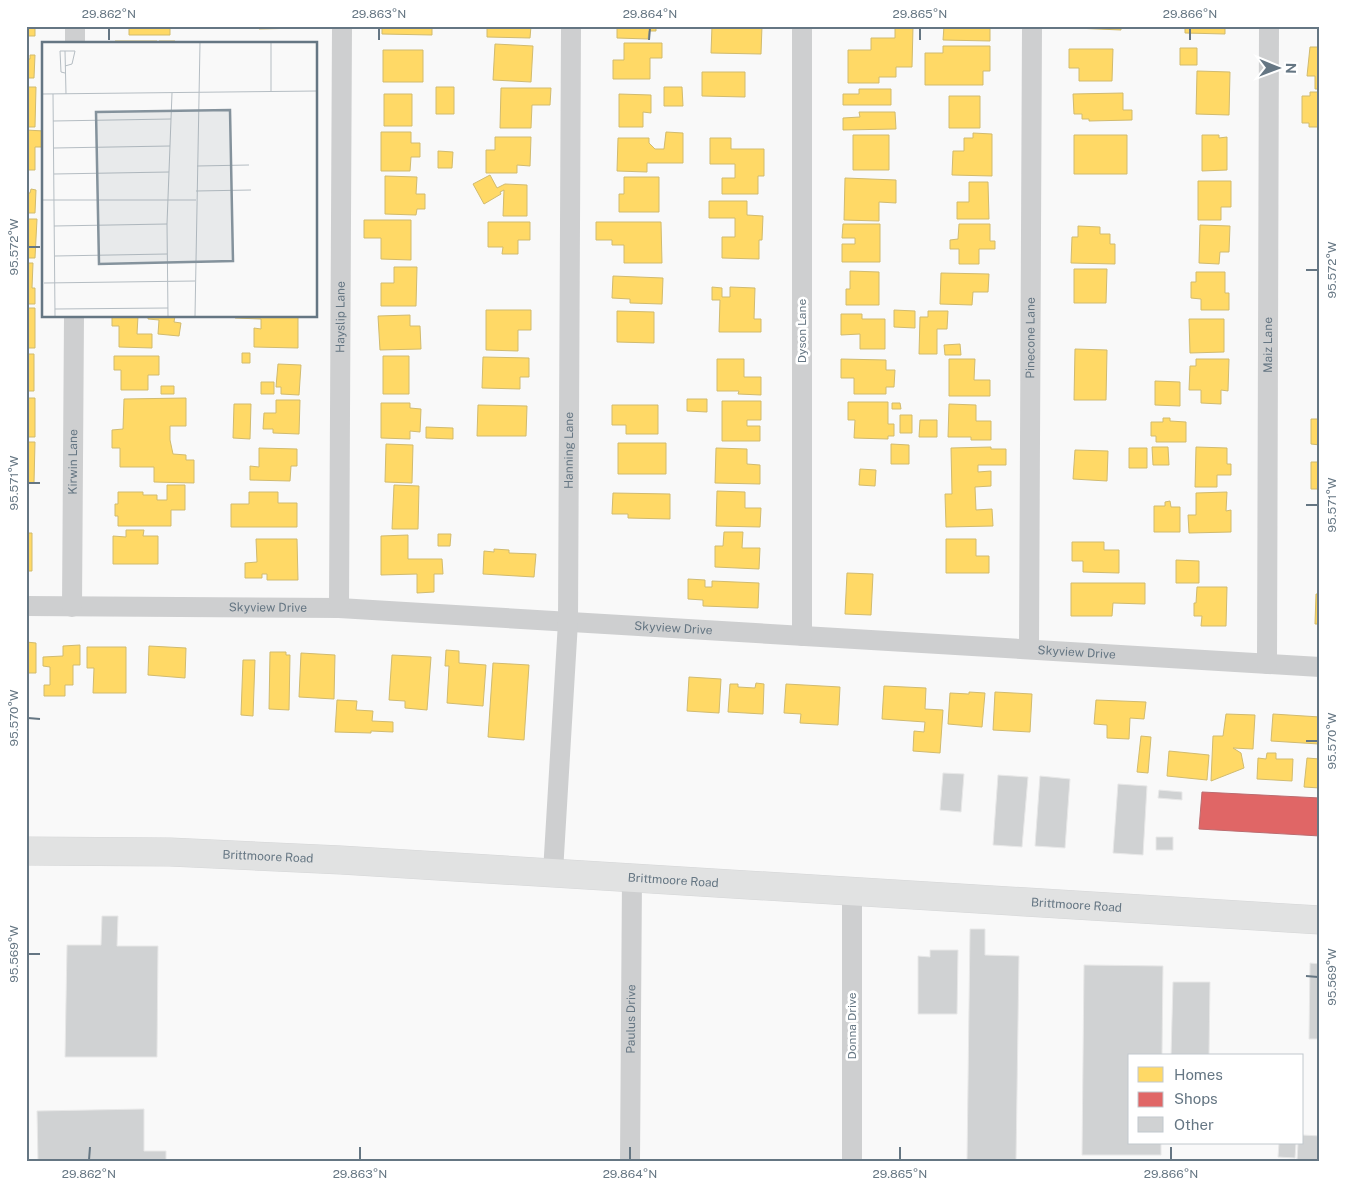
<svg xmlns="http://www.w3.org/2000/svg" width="1346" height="1187" font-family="'Public Sans',sans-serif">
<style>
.homes{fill:#ffd966;stroke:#d1bb6f}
.shops{fill:#e06666;stroke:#bb6b6f}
.building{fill:#d0d2d3;stroke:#e8e8e8}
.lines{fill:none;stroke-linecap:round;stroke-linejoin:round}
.secondary-casing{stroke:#d5d6d7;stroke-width:29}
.street{stroke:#cecfd0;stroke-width:20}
.secondary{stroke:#e1e2e2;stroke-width:28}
.ticks{fill:none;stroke:#657683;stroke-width:2}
.labels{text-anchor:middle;stroke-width:5;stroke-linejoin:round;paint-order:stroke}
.street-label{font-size:12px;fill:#657683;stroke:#fff}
.inset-road{fill:none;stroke:#b5bdc3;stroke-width:1}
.view{fill:#84929c;fill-opacity:0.15;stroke:#84929c;stroke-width:2.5}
.inset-edge{fill:none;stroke:#657683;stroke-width:2.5}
.neatline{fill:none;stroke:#657683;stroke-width:2}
.ticks-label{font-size:12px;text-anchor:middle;fill:#657683}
</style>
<rect width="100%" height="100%" fill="#f9f9f9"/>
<!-- homes -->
<path class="homes" d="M 26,26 L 35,26 L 35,36 L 26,36 Z
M 129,26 L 170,26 L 170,35 L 129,35 Z
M 259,26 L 302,26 L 302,28 L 259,29 Z
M 382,26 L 444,26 L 444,28 L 432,28 L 432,35 L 382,34 Z
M 487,26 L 531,26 L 530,38 L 487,37 Z
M 617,26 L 656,26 L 656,31 L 649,31 L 648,39 L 617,38 Z
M 712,26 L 762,26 L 761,54 L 711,53 Z
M 944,26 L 990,26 L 990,41 L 943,40 Z
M 1075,26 L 1121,26 L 1121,30 L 1075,28 Z
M 1185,26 L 1225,26 L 1225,34 L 1185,33 Z
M 895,27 L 913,27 L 912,67 L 896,67 L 896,77 L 879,77 L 879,83 L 848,83 L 848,50 L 871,50 L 871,38 L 895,38 Z
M 115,41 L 157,41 L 157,44 L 115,44 Z
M 159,41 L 175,41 L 175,44 L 159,44 Z
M 624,43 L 662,43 L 662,58 L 650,58 L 650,79 L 613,79 L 613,60 L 624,60 Z
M 495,44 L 533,46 L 531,82 L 493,80 Z
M 943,46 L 990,46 L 990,71 L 983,71 L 983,85 L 925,85 L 925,53 L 943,53 Z
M 1310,47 L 1320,47 L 1320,89 L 1315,89 L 1315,76 L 1307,76 Z
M 1180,48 L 1197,48 L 1197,65 L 1180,65 Z
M 1069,49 L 1113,49 L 1112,81 L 1079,81 L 1079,68 L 1069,68 Z
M 383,50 L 423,50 L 423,82 L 383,82 Z
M 30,55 L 35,55 L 34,78 L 26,78 L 26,59 L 30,59 Z
M 1197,71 L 1230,72 L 1229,115 L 1196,114 Z
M 702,72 L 745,72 L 745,97 L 702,96 Z
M 26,87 L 36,87 L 35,127 L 26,127 Z
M 436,87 L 454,87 L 454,114 L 436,114 Z
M 664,87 L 682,87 L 683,106 L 664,106 Z
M 501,88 L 551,88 L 550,105 L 532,105 L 531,128 L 500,128 Z
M 859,89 L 891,89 L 891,105 L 843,105 L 843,94 L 859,94 Z
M 1310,92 L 1320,92 L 1320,127 L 1309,127 L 1309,123 L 1302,123 L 1302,96 L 1310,96 Z
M 1123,93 L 1123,110 L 1132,110 L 1132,120 L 1089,121 L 1089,119 L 1082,119 L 1082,114 L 1074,114 L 1073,94 Z
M 384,94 L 412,94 L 412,126 L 384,126 Z
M 619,94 L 651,95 L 651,113 L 643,112 L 643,127 L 619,127 Z
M 949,96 L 980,96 L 980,128 L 949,128 Z
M 859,112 L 895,112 L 896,129 L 843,130 L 843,118 L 860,117 Z
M 26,130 L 44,131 L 44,147 L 35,147 L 35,170 L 26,170 Z
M 381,132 L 411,132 L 411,143 L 420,143 L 420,157 L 411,157 L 410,171 L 381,171 Z
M 666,132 L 683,133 L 683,163 L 647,163 L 647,172 L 617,171 L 618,138 L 649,138 L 649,143 L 655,149 L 664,149 Z
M 973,133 L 992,134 L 992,176 L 952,175 L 953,151 L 964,151 L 964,138 L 973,138 Z
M 853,135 L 889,135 L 889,170 L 853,170 Z
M 1074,135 L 1127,135 L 1127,174 L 1074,174 Z
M 1202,135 L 1219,135 L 1219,138 L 1227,137 L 1227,170 L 1202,171 Z
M 495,137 L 531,137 L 530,166 L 517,165 L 517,173 L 486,173 L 486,150 L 495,150 Z
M 710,138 L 731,138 L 731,149 L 764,149 L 764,176 L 758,176 L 758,194 L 722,194 L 722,178 L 735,178 L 735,164 L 710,164 Z
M 438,151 L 453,152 L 452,168 L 438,168 Z
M 490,175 L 497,188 L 505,184 L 527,185 L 527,216 L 503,216 L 504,190 L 500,192 L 501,194 L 484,204 L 473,184 Z
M 385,176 L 417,177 L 416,194 L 425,194 L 425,209 L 417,209 L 416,215 L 385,214 Z
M 624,177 L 659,177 L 659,212 L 619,212 L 619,194 L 624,194 Z
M 845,178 L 896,180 L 896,203 L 879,202 L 879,221 L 844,220 Z
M 1198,181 L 1231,181 L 1231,207 L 1221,207 L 1221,220 L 1198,220 Z
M 969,182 L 988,182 L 989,219 L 957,219 L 957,202 L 969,202 Z
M 31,189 L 36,190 L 35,213 L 26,213 L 26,193 L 30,193 Z
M 709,201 L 747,201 L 747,215 L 763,216 L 762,240 L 759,240 L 759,259 L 722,258 L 722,237 L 735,237 L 735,218 L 709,218 Z
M 26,219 L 37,219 L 35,258 L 26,258 Z
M 364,220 L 411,220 L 411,260 L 381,259 L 381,238 L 364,238 Z
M 488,222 L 530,222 L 530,240 L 518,240 L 518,254 L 502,254 L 503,247 L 488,247 Z
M 596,222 L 661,222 L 662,263 L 624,263 L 624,245 L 612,245 L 612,240 L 596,240 Z
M 843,224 L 880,224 L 880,262 L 842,262 L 842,244 L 855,244 L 855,238 L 842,238 Z
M 959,224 L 990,224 L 990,241 L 995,241 L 995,249 L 979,249 L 979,264 L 959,264 L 959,249 L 950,249 L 950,240 L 958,239 Z
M 1200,225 L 1230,226 L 1229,252 L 1220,252 L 1219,264 L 1199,263 Z
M 1078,226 L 1100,227 L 1100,234 L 1110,234 L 1110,244 L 1115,244 L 1115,264 L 1071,263 L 1072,237 L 1078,237 Z
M 26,263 L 33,263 L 32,288 L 35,288 L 35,304 L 26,304 Z
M 394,267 L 417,267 L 416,306 L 381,306 L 381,283 L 394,283 Z
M 1074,269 L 1107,269 L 1106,303 L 1074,303 Z
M 850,271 L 879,272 L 879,305 L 846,305 L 846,289 L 850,289 Z
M 1196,272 L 1225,272 L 1225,293 L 1229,293 L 1229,310 L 1201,310 L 1201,299 L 1191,298 L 1191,282 L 1196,282 Z
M 941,273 L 989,274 L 988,292 L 973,292 L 972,305 L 940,304 Z
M 613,276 L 663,278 L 662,304 L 630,303 L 630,299 L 612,298 Z
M 712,287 L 722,288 L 722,297 L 730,297 L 730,287 L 755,288 L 754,319 L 761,319 L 761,332 L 719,332 L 720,300 L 712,300 Z
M 26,308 L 35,308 L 35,348 L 26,348 Z
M 486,310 L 531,310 L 531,330 L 518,330 L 518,351 L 486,350 Z
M 894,310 L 915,311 L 915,328 L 894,327 Z
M 617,311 L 654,312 L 654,343 L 617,342 Z
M 928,311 L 948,311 L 947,329 L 937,329 L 937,354 L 919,354 L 920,317 L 928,317 Z
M 841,314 L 862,314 L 862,319 L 885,319 L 885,349 L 860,349 L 860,334 L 841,335 Z
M 410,315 L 410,326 L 420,326 L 421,349 L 380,350 L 378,316 Z
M 112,316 L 138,316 L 137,334 L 152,334 L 152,348 L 119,347 L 119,326 L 112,326 Z
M 148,316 L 175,316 L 174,322 L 181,323 L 179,336 L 158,334 L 159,320 L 148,319 Z
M 235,316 L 298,316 L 298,348 L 254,347 L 254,328 L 261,329 L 261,319 L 235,318 Z
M 1189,319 L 1224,319 L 1224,352 L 1190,353 Z
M 960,344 L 961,355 L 945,355 L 944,345 Z
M 1075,349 L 1107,350 L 1106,400 L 1074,400 Z
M 242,353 L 250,353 L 250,363 L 242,363 Z
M 26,354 L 34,354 L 34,391 L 26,391 Z
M 114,356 L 159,356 L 159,375 L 148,375 L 148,390 L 121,390 L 121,370 L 114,370 Z
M 383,356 L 409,356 L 409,394 L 383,394 Z
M 483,357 L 529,358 L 529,377 L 520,377 L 520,389 L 482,388 Z
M 717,359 L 744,359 L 744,377 L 761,377 L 761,395 L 738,394 L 739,391 L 717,391 Z
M 841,359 L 886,360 L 886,370 L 895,370 L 894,387 L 886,387 L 886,394 L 854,394 L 854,378 L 841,378 Z
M 949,359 L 975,359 L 974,380 L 990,380 L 990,396 L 949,396 Z
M 1196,359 L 1229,359 L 1228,391 L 1221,390 L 1221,404 L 1201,403 L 1201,390 L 1189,390 L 1190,366 L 1196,366 Z
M 278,364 L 301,365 L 299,395 L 281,394 L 281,387 L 276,387 Z
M 1155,381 L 1180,382 L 1180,406 L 1155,405 Z
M 261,382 L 274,382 L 274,394 L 261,394 Z
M 161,386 L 174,386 L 174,394 L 161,394 Z
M 26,398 L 35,398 L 35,437 L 26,437 Z
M 186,398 L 186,426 L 170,426 L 170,440 L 173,454 L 186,455 L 186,460 L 194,460 L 194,483 L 154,482 L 154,467 L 120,467 L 120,448 L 112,448 L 112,430 L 123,429 L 124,399 Z
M 687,399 L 707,399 L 707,412 L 687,411 Z
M 276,400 L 300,400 L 299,434 L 273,433 L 273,429 L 263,429 L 264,413 L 276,413 Z
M 722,401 L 761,401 L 761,420 L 747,420 L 747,426 L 760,426 L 760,441 L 722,441 Z
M 848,402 L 888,402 L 888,424 L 894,424 L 894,436 L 888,436 L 888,439 L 854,438 L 855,420 L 848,420 Z
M 381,403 L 410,403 L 410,408 L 421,409 L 420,432 L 410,431 L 410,439 L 381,438 Z
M 892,403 L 900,403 L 901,409 L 892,409 Z
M 234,404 L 251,404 L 250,439 L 233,438 Z
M 949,404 L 976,405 L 976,421 L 991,421 L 991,440 L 971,440 L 971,437 L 948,437 Z
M 478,405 L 527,406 L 526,436 L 477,436 Z
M 612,405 L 658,405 L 658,434 L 626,434 L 626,425 L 612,425 Z
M 900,415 L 912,415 L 912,433 L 900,433 Z
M 1320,417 L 1320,445 L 1311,444 L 1311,419 L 1320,419 Z
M 1163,418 L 1170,418 L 1170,421 L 1186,422 L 1186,442 L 1156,442 L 1156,436 L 1151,436 L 1151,422 L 1163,422 Z
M 920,420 L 937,420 L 937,437 L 919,437 Z
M 426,427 L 453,428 L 453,439 L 426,438 Z
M 26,442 L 35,442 L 34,483 L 26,482 Z
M 618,443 L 666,443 L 666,474 L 618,474 Z
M 386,444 L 413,445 L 412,483 L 385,482 Z
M 891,444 L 909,445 L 909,464 L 891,464 Z
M 991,447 L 991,449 L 1006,449 L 1006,465 L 978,465 L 978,472 L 991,471 L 991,486 L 975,487 L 976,510 L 992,509 L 993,526 L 946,527 L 945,494 L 952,494 L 951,448 Z
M 1152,447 L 1168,447 L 1169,465 L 1153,465 Z
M 1196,447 L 1227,448 L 1227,464 L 1231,464 L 1231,475 L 1217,475 L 1217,487 L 1195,487 Z
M 259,448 L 297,449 L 297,466 L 291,466 L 290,481 L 250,480 L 250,466 L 259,467 Z
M 716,448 L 747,449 L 747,464 L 760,465 L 760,484 L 715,483 Z
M 1129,448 L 1147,448 L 1147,468 L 1129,468 Z
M 1075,450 L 1108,451 L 1107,481 L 1073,479 Z
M 1311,462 L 1320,462 L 1320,489 L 1311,489 Z
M 860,469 L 876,470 L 875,486 L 859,485 Z
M 167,485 L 185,485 L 185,510 L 171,510 L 171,526 L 118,526 L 118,516 L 115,516 L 115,504 L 118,504 L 118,492 L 143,492 L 143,495 L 157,495 L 157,500 L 167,500 Z
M 394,485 L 419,486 L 418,529 L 392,529 Z
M 717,491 L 745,492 L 745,508 L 761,508 L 760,527 L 716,526 Z
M 249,492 L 278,492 L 278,503 L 297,503 L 297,527 L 231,527 L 231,504 L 249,504 Z
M 1227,492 L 1226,511 L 1231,510 L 1231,532 L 1189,533 L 1188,515 L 1196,515 L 1196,493 Z
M 613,493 L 670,494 L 670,519 L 628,518 L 628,514 L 612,514 Z
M 1170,501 L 1171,507 L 1180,507 L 1180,532 L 1154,532 L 1154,506 L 1165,506 L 1165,502 Z
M 126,530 L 144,530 L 143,536 L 158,536 L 158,564 L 113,564 L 113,536 L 126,537 Z
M 724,532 L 743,532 L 742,548 L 760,548 L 759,569 L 715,567 L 715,546 L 723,546 Z
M 26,533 L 32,533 L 32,571 L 26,571 Z
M 438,534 L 451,534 L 450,546 L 438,546 Z
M 408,535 L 408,559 L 442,559 L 443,574 L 434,574 L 434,592 L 417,593 L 417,574 L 381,575 L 381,536 Z
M 256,539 L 297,539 L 298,580 L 267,580 L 267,574 L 262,574 L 262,578 L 245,578 L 245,563 L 257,562 Z
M 946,539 L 976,539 L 976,556 L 989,556 L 989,573 L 946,573 Z
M 1072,542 L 1104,542 L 1104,550 L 1119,550 L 1119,573 L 1083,572 L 1083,561 L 1072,561 Z
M 494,549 L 509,550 L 509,553 L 536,554 L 534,577 L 483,574 L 484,551 L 494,552 Z
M 1176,560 L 1199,561 L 1199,583 L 1176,583 Z
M 847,573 L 873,574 L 871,615 L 845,614 Z
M 688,579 L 705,580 L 705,587 L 712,587 L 712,581 L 759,583 L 758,608 L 703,606 L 703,600 L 688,599 Z
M 1071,583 L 1145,583 L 1145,604 L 1113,603 L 1112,616 L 1071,616 Z
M 1197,587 L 1227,587 L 1226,626 L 1201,626 L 1202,616 L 1194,616 L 1194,603 L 1196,603 Z
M 1316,594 L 1320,594 L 1320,624 L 1315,624 Z
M 26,642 L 36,643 L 36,673 L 26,673 Z
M 80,645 L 80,665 L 73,665 L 73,685 L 65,685 L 65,696 L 44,696 L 44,685 L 50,685 L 50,667 L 43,666 L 43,657 L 63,656 L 63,646 Z
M 149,646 L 186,648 L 185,678 L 148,675 Z
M 87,647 L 126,647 L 126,693 L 93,693 L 94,668 L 87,668 Z
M 446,650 L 459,651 L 459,663 L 486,665 L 483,706 L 447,703 L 449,666 L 445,666 Z
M 270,652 L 286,652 L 286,655 L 290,655 L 289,710 L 269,709 Z
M 301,653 L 335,655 L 334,699 L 299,697 Z
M 392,655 L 431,657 L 427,710 L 405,708 L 405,701 L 389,700 Z
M 243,660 L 255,660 L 253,716 L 241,715 Z
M 493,663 L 529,665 L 524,740 L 488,737 Z
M 689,677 L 721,679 L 719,713 L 687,711 Z
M 756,683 L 764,684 L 763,714 L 728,712 L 730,684 L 738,684 L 738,687 L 755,688 Z
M 786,684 L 840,687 L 838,725 L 800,723 L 801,714 L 784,713 Z
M 884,686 L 926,688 L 925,709 L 943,710 L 940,753 L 913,751 L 914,731 L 924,732 L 925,722 L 882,719 Z
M 969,692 L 985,693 L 982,727 L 948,724 L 950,693 L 969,694 Z
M 995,692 L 1032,694 L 1030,732 L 993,730 Z
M 337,700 L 357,701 L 356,710 L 373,711 L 372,721 L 393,722 L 393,732 L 371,731 L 371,733 L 335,732 Z
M 1096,700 L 1146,702 L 1144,719 L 1130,718 L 1129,739 L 1107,738 L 1107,725 L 1094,724 Z
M 1226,714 L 1255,715 L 1253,749 L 1233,748 L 1241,753 L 1244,768 L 1211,781 L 1213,736 L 1223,736 Z
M 1273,714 L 1320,717 L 1319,744 L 1271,741 Z
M 1141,736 L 1151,737 L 1148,773 L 1137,772 Z
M 1169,751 L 1209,755 L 1207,780 L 1167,776 Z
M 1267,753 L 1276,753 L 1276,759 L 1293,759 L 1292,781 L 1257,779 L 1258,758 L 1266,759 Z
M 1307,758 L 1320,759 L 1320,788 L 1304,787 Z"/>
<!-- shops -->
<path class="shops" d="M 1202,792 L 1320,798 L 1320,836 L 1199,829 Z"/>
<!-- building -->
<path class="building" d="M 943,773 L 964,774 L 961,812 L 940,810 Z
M 998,775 L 1028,777 L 1022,847 L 993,845 Z
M 1040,776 L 1070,779 L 1065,848 L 1035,846 Z
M 1118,784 L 1147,786 L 1143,855 L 1113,853 Z
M 1159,790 L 1182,792 L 1182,800 L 1158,798 Z
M 1156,837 L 1173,837 L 1173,850 L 1156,850 Z
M 102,916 L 118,916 L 117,946 L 158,946 L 157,1057 L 65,1057 L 67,945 L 101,945 Z
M 970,929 L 985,929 L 985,955 L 1019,956 L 1016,1161 L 967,1161 Z
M 930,950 L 958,950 L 957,1014 L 918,1014 L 918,956 L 930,957 Z
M 1310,963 L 1320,964 L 1320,1039 L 1309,1039 Z
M 1084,965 L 1163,966 L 1162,1056 L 1130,1056 L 1130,1143 L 1161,1143 L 1161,1155 L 1082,1155 Z
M 1173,982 L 1210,982 L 1209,1056 L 1171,1056 Z
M 144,1109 L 144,1151 L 166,1151 L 166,1161 L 38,1161 L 37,1111 Z
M 1302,1135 L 1320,1136 L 1320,1161 L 1297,1161 L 1298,1143 L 1302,1143 Z
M 1279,1143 L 1296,1143 L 1295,1158 L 1278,1157 Z"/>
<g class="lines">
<!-- secondary casing -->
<g class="secondary-casing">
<g id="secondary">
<path id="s8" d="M 26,851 L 170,852 L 341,860 L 1320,920"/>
</g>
</g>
<!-- street -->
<g class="street">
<path d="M 75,44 L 75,26"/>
<path id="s1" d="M 26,606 L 339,608 L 1320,667"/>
<path id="s2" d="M 72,607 L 74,316"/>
<path id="s3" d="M 339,608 L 342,26"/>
<path d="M 802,636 L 802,26"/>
<path id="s4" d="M 1029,649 L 1032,26"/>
<path id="s5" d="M 1267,664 L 1269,26"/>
<path id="s6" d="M 553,872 L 568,622 L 571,26"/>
<path id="s7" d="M 630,1161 L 632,877"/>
<path d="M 852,1161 L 852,891"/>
</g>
<!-- secondary -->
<use href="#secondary" class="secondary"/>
</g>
<!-- ticks -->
<path class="ticks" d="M 109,40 L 109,28M 379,40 L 379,28M 649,40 L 650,28M 920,40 L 920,28M 1190,40 L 1190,28M 28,247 L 40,247M 1306,270 L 1318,270M 28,483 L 40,483M 1306,505 L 1318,505M 28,718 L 40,719M 1306,741 L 1318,741M 28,954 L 40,954M 1306,976 L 1318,977M 89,1160 L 90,1147M 360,1160 L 360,1147M 630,1160 L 630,1147M 900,1160 L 900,1147M 1171,1160 L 1171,1147"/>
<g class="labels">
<!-- street labels -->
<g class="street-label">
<text dy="4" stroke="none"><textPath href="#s3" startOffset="291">Hayslip Lane</textPath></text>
<text transform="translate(802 331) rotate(-90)" y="4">Dyson Lane</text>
<text dy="4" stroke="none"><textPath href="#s4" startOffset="311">Pinecone Lane</textPath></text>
<text dy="4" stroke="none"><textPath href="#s5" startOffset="319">Maiz Lane</textPath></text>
<text dy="4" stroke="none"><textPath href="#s6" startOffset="422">Hanning Lane</textPath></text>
<text dy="4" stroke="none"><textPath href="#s2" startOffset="145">Kirwin Lane</textPath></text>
<text dy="4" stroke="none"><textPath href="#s1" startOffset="242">Skyview Drive</textPath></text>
<text dy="4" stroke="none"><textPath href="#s1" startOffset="648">Skyview Drive</textPath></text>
<text dy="4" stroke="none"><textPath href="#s1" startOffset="1052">Skyview Drive</textPath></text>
<text dy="4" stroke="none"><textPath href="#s8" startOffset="242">Brittmoore Road</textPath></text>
<text dy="4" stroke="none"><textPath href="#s8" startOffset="648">Brittmoore Road</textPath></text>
<text dy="4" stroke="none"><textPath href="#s8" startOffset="1052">Brittmoore Road</textPath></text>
<text dy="4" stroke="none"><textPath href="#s7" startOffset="142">Paulus Drive</textPath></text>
<text transform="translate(852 1026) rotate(-90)" y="4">Donna Drive</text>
</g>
</g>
<!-- overview -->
<g transform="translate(42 42)">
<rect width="275" height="275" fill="#f9f9f9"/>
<path class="inset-road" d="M 229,1 L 229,50M 23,9 L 24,52M 23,24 L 30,22 L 33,9 L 18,9 L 19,30 L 23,31M 0,52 L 275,49M 11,52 L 13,274M 11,79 L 129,77M 12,106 L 128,104M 155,124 L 207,123M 12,132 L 127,130M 154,149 L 209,148M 0,158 L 154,158M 12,184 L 125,182M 13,214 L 125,212M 2,241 L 153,239M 13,267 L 126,266M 126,274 L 125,182 L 130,51M 153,274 L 158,1"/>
<path class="view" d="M 188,68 L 191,219 L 57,222 L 54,70 Z"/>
<rect width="275" height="275" class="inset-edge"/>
</g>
<!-- border -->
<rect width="1346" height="1187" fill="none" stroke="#ffffff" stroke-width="55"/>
<!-- legend -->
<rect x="1128" y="1054" width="175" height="90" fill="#ffffff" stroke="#c1c8cd"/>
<rect x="1138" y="1067" width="25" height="15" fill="#ffd966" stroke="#c1c8cd"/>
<text x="1174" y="1080" font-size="15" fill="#657683">Homes</text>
<rect x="1138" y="1092" width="25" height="15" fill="#e06666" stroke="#c1c8cd"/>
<text x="1174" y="1104" font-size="15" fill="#657683">Shops</text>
<rect x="1138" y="1117" width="25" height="15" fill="#d0d2d3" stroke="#c1c8cd"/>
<text x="1174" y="1130" font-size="15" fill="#657683">Other</text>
<!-- north arrow -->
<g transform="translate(1278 68) rotate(91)" stroke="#ffffff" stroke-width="4" paint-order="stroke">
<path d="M0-4L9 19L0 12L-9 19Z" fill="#657683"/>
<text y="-8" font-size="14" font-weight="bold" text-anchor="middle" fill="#657683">N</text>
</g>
<rect x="28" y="28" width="1290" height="1132" class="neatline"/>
<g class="ticks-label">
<text x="109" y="18">29.862°N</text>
<text x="379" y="18">29.863°N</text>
<text x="650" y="18">29.864°N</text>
<text x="920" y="18">29.865°N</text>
<text x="1190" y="18">29.866°N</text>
<text transform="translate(14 247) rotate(-90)" y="4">95.572°W</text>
<text transform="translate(1332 270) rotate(-90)" y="4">95.572°W</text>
<text transform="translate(14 483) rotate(-90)" y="4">95.571°W</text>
<text transform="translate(1332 505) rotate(-90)" y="4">95.571°W</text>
<text transform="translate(14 718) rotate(-90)" y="4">95.570°W</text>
<text transform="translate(1332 741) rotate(-90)" y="4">95.570°W</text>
<text transform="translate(14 954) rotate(-90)" y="4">95.569°W</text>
<text transform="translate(1332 977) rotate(-90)" y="4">95.569°W</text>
<text x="89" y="1178">29.862°N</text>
<text x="360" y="1178">29.863°N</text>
<text x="630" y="1178">29.864°N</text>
<text x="900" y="1178">29.865°N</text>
<text x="1171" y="1178">29.866°N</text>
</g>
</svg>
